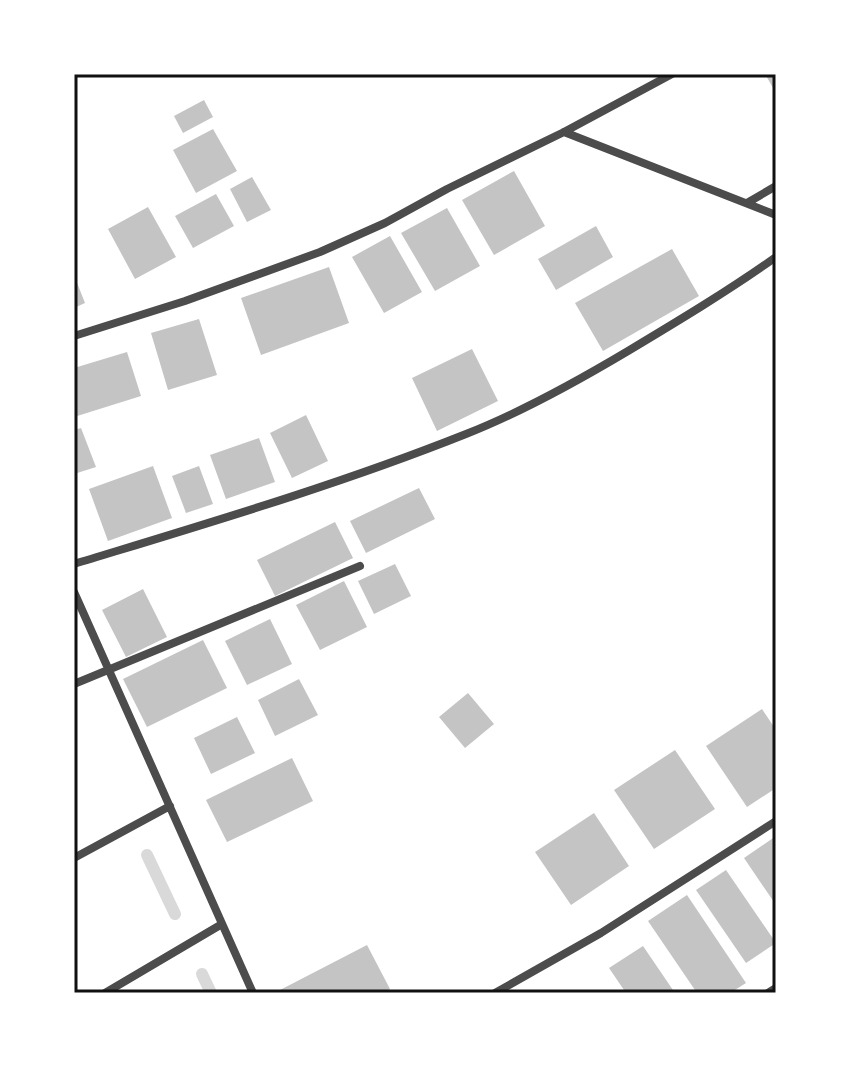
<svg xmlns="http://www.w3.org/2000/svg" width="850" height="1067" font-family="Quicksand,sans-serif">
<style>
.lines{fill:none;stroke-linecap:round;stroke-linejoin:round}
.stream{stroke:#d9d9d9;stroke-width:12}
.building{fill:#c4c4c4}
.minor{stroke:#4c4c4c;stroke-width:8}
.neatline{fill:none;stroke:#111;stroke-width:3}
</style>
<rect width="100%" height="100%" fill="#fff"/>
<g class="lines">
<!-- stream -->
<path class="stream" d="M 147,855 L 175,914
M 202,974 L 211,993"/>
</g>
<!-- building -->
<path class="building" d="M 765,74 L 776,74 L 776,93 Z
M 204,100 L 213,117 L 183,133 L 174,116 Z
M 213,129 L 237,171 L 196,193 L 173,150 Z
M 514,171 L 545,226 L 494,255 L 462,200 Z
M 252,177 L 271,210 L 247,222 L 230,189 Z
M 216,194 L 234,226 L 193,248 L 175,216 Z
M 148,207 L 176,257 L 135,279 L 108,229 Z
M 447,208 L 480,266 L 435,291 L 401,233 Z
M 596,226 L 613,257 L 556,290 L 538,259 Z
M 390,236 L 422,292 L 384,313 L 352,257 Z
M 672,249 L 699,296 L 603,351 L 575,303 Z
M 329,267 L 349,323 L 261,355 L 241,298 Z
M 74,275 L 85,303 L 74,308 Z
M 199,319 L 217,375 L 168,390 L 151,333 Z
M 472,349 L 498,401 L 437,431 L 412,378 Z
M 127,352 L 141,396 L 74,417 L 74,368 Z
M 306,415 L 328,461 L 292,478 L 270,433 Z
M 81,428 L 96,467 L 74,474 L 74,430 Z
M 259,438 L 275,482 L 226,499 L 210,455 Z
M 153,466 L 172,518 L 108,541 L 89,489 Z
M 199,466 L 213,504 L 186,513 L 172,476 Z
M 419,488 L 435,519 L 366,553 L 350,521 Z
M 335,522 L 353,558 L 275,596 L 257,560 Z
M 395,564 L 411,596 L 374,614 L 358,581 Z
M 344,581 L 367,627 L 320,650 L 296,605 Z
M 143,589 L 167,637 L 126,657 L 102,610 Z
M 270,619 L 292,664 L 247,685 L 225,641 Z
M 203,640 L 227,688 L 147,727 L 123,679 Z
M 299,679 L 318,715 L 275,736 L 258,700 Z
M 468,693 L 494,724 L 465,748 L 439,717 Z
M 762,709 L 776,730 L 776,788 L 747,807 L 706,746 Z
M 237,717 L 255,753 L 211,774 L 194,738 Z
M 675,750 L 715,809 L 654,849 L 614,790 Z
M 292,758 L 313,801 L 227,842 L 206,800 Z
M 594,813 L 629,866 L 571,905 L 535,852 Z
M 776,836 L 776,905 L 744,858 Z
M 726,870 L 776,943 L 746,963 L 696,890 Z
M 687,895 L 746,983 L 730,993 L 697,993 L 648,921 Z
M 367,945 L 390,989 L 383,993 L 282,993 L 280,990 Z
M 643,946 L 675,993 L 626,993 L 609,968 Z"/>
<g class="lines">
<!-- minor -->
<path class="minor" d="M 564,132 L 776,215
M 747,203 L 776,186
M 74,336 L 185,301 L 320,252 L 385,223 L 447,189 L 564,132 L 672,74
M 74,564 C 205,524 338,485 466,434 C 522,412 576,382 628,351 C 678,321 728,291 776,257
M 74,592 L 253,993
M 74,684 L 360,566
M 74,858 L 170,806
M 105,993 L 222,924
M 495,993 L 601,933 L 776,821
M 768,993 L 776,988"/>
</g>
<!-- border -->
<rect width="850" height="1067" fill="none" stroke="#ffffff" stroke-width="152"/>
<rect x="76" y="76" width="698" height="915" class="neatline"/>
</svg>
